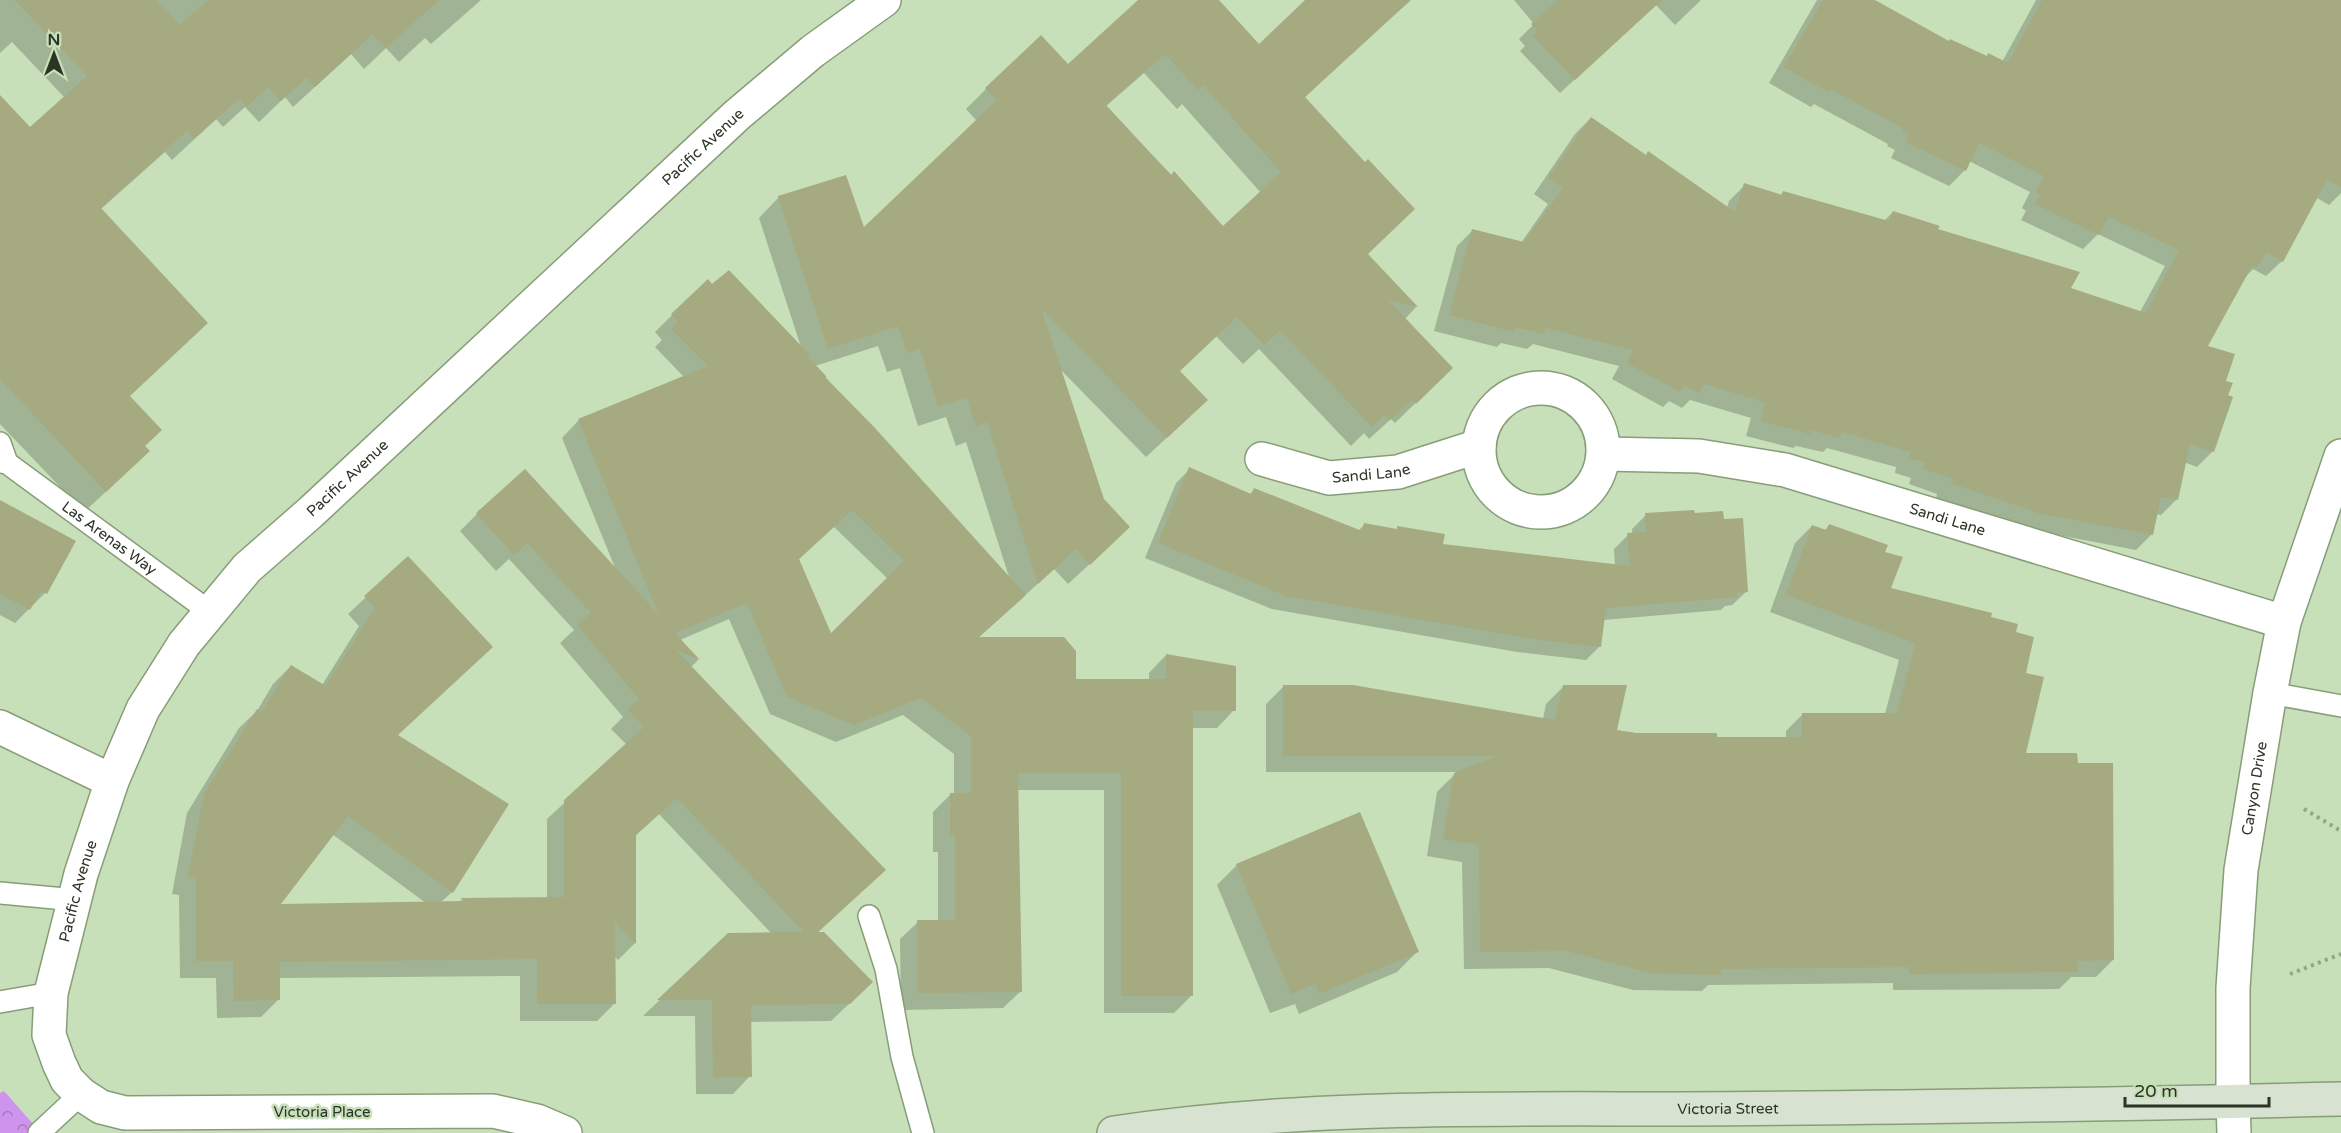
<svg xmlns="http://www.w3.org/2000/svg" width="2341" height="1133" font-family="'Varela Round',sans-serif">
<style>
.forest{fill:url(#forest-crowns)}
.shadow{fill:#0003;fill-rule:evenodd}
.building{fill:#a5aa80;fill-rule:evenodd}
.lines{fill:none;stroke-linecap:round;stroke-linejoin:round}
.service-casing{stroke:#879d78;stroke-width:24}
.minor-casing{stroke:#879d78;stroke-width:36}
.tertiary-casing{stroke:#879d78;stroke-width:36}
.secondary-casing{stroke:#879d78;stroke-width:36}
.path{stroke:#92a586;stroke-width:4;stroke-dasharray:3 4.5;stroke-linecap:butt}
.service{stroke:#fff;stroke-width:21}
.minor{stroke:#fff;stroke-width:33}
.tertiary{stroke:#fff;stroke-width:33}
.secondary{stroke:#d8e2d0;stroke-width:33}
.labels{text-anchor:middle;stroke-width:5;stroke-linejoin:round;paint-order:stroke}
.street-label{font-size:15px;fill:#2b3425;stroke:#c8e0b9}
</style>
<defs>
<pattern id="forest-crowns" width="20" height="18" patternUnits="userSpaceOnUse" patternTransform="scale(1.5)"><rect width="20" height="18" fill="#cd93ed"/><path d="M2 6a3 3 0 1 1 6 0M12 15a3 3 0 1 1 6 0" fill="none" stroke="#a779c0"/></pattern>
</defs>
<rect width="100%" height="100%" fill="#c8e0b9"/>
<!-- forest -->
<path class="forest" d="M 4,1091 L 41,1133 L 0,1133 L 0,1093 Z"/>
<!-- shadow -->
<path class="shadow" d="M 0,0 L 481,0 L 431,44 L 425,38 L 399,62 L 386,48 L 364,69 L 351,54 L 293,107 L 285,97 L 259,122 L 245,107 L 223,127 L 216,119 L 172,160 L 165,152 L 101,209 L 206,323 L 128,397 L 144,447 L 126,473 L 84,512 L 0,424 L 0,97 L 30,130 L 65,98 L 12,42 L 0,53 Z
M 1160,0 L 1217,0 L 1259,46 L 1308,0 L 1407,0 L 1304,98 L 1366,254 L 1416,307 L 1405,319 L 1431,388 L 1395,423 L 1391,419 L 1369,439 L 1364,433 L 1351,446 L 1259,349 L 1243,364 L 1216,336 L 1178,371 L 1186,420 L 1146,457 L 1059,368 L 1108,547 L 1068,584 L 1054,569 L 977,639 L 1075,680 L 1149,680 L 1149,673 L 1166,655 L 1234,710 L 1217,728 L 1191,728 L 1191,996 L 1174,1013 L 1104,1013 L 1104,790 L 1017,790 L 1021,991 L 1003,1008 L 901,1010 L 900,939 L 918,922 L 938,921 L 938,852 L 933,852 L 933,812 L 950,795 L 954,795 L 954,754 L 903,715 L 836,742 L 770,714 L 729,619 L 680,640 L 698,660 L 691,667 L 884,870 L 816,934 L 854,999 L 831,1021 L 750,1022 L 750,1076 L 733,1094 L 696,1094 L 695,1016 L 643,1016 L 728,935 L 772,934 L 659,814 L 635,836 L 635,943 L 618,960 L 614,956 L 614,1004 L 597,1021 L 520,1021 L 520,976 L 278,978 L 278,1000 L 261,1017 L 217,1018 L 216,978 L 180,978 L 179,895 L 172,894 L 187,813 L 239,728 L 257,711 L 273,684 L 291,666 L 322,685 L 359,626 L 348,614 L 408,558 L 396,736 L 452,892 L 440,903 L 458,903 L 461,900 L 547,898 L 547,819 L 627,745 L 611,729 L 623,717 L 560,643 L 574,630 L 509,559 L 496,571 L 460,531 L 477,514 L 616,570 L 562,438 L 579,420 L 685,378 L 655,347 L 662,340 L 655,332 L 672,315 L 801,347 L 759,218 L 779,197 L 863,230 L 977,121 L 966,109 L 986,89 L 1068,66 ZM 1144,73 L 1177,109 L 1182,104 L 1261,193 L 1223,228 L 1105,107 ZM 878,346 L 887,372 L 900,368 L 918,426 L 946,417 L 956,446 L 966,442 L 1010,580 L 815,366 ZM 834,527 L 888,579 L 830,636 L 798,560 ZM 332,834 L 426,903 L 278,905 Z
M 1514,0 L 1701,0 L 1675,25 L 1656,5 L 1560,93 L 1520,51 L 1525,46 L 1519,39 L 1534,24 Z
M 1817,0 L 1872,0 L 1948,43 L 2002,62 L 2036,0 L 2341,0 L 2341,193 L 2329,205 L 2317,198 L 2282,261 L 2266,276 L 2253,269 L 2242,281 L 2205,346 L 2224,382 L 2213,451 L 2197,467 L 2184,462 L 2177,499 L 2161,515 L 2156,514 L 2152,534 L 2136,550 L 2022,528 L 1936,499 L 1937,494 L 1909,484 L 1911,478 L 1895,473 L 1896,467 L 1827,448 L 1823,452 L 1796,446 L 1793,448 L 1746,436 L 1751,418 L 1690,400 L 1682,408 L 1669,401 L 1663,407 L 1612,379 L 1619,366 L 1533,344 L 1527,349 L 1501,343 L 1497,347 L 1434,331 L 1457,246 L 1472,231 L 1521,243 L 1548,204 L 1534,194 L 1575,134 L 1591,118 L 1645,156 L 1727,208 L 1729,201 L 1745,185 L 1780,196 L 1783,192 L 1884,221 L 1893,212 L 2069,289 L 2140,312 L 2165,266 L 2098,234 L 2083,249 L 2021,220 L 2026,211 L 2022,208 L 2030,192 L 1969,161 L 1965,170 L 1949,186 L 1891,158 L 1895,150 L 1887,146 L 1888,144 L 1814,104 L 1811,107 L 1769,83 Z
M 1190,469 L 1250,494 L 1254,490 L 1358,531 L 1364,525 L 1395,531 L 1398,528 L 1442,546 L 1615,566 L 1614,549 L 1628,535 L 1632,535 L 1632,529 L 1646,515 L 1747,591 L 1732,605 L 1725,606 L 1721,610 L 1603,620 L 1600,646 L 1586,660 L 1517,652 L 1272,609 L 1145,558 L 1176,483 Z
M 0,501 L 74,542 L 45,593 L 15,623 L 0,615 Z
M 1812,526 L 1824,531 L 1829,526 L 1883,553 L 1889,589 L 1989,619 L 2014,633 L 2024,674 L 2025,755 L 2113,960 L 2096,977 L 2071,977 L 2059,989 L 1893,990 L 1893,983 L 1708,985 L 1702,991 L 1633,990 L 1549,968 L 1464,969 L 1462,862 L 1427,856 L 1437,792 L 1457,772 L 1266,772 L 1266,704 L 1283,687 L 1543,719 L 1546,704 L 1563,687 L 1615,731 L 1636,735 L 1715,739 L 1786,739 L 1786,731 L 1803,714 L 1885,714 L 1899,660 L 1770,612 L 1795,543 Z
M 1237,865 L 1417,952 L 1397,972 L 1299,1014 L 1295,1004 L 1270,1013 L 1217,885 Z"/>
<!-- building -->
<path class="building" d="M 15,0 L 156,0 L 180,25 L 208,0 L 439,0 L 386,48 L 373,34 L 315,87 L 307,77 L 281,101 L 268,87 L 246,107 L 239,99 L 194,139 L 187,131 L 101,208 L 208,323 L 130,396 L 162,430 L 145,446 L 150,451 L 106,492 L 0,379 L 0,95 L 30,127 L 87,76 Z
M 1138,0 L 1219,0 L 1259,44 L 1305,0 L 1411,0 L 1305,97 L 1365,162 L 1368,159 L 1415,209 L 1368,254 L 1418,307 L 1388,300 L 1453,368 L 1416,404 L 1412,400 L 1390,420 L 1385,414 L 1372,427 L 1280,330 L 1264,345 L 1237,317 L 1180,371 L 1208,400 L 1167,438 L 1041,308 L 1104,499 L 1130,527 L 1090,565 L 1076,549 L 1038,584 L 987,422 L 976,426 L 967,398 L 938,406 L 920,349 L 907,353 L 898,326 L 828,349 L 778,196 L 846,175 L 864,227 L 997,100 L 985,88 L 1041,35 L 1068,64 ZM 1165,54 L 1198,90 L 1203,85 L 1281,172 L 1223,226 L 1174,171 L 1171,175 L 1106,105 Z
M 1558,0 L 1662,0 L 1575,80 L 1533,36 L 1538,31 L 1531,24 Z
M 1823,0 L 1875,0 L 1949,41 L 1950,39 L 1987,56 L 1988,53 L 2008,63 L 2042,0 L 2341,0 L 2341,187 L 2327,180 L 2283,262 L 2266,252 L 2257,268 L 2252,266 L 2208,346 L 2235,354 L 2226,381 L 2233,383 L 2228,395 L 2233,397 L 2214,452 L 2190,444 L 2178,500 L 2161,497 L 2153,535 L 2038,513 L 1951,483 L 1952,478 L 1923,469 L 1925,462 L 1909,458 L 1911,452 L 1842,432 L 1840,438 L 1811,430 L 1810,434 L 1761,421 L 1765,402 L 1704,384 L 1699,393 L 1684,385 L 1680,392 L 1627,363 L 1633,350 L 1546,328 L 1544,334 L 1515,327 L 1514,332 L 1449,315 L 1472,229 L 1524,242 L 1563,188 L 1548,178 L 1591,117 L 1646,155 L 1648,151 L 1735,212 L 1744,183 L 1782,195 L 1783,191 L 1889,221 L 1893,211 L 1940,226 L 1938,229 L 2080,272 L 2071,288 L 2146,313 L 2179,250 L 2109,217 L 2099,235 L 2035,204 L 2040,195 L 2036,192 L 2044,176 L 1979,143 L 1966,171 L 1905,142 L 1909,134 L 1902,130 L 1903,128 L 1830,89 L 1828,92 L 1784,67 Z
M 729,270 L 810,355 L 807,356 L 827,377 L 825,377 L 875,428 L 1026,595 L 979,637 L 1064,637 L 1076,651 L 1076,679 L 1166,679 L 1166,654 L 1236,666 L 1236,711 L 1193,711 L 1193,996 L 1121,996 L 1121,773 L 1018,773 L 1022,992 L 918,993 L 917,920 L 955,920 L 955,835 L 950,835 L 950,793 L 971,793 L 971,736 L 921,698 L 854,725 L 787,697 L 747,603 L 675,633 L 700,660 L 676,650 L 886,870 L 818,932 L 824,932 L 873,982 L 850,1004 L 751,1005 L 752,1077 L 713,1077 L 712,1000 L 657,1000 L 728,933 L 804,932 L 677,798 L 636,835 L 636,944 L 615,922 L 616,1004 L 537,1004 L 537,959 L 280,962 L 280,1000 L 234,1001 L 233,961 L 196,961 L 196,878 L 188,876 L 204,794 L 257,709 L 262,712 L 291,665 L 326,686 L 375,608 L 364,596 L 408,556 L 493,647 L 398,735 L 509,804 L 453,893 L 348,816 L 281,904 L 465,901 L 460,898 L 564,897 L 564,800 L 644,727 L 628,710 L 639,699 L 577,625 L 591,613 L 527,543 L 514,555 L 476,513 L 525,469 L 659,615 L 578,419 L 708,366 L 671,329 L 678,322 L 671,314 L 708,279 L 712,284 ZM 852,510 L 904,561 L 831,633 L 799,559 Z
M 1189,467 L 1251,494 L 1254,488 L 1362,531 L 1364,523 L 1397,529 L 1397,526 L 1445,534 L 1443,544 L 1630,566 L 1627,533 L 1646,532 L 1645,513 L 1694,510 L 1695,513 L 1723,511 L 1724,519 L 1743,518 L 1748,592 L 1737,593 L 1737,597 L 1606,608 L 1601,647 L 1532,639 L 1286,596 L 1158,543 Z
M 0,500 L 76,541 L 47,594 L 41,591 L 30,610 L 0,594 Z
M 1829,524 L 1888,545 L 1885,552 L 1903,557 L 1891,588 L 1992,613 L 1991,617 L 2018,624 L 2016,632 L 2034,637 L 2026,673 L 2044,677 L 2026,753 L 2077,753 L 2078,763 L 2113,763 L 2114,960 L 2078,961 L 2078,972 L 1909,974 L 1909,967 L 1721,969 L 1721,975 L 1650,973 L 1567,951 L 1480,952 L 1479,845 L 1443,839 L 1454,773 L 1497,756 L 1283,756 L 1283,685 L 1353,685 L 1555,720 L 1563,685 L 1627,685 L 1617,730 L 1636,733 L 1717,733 L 1717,737 L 1802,737 L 1802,713 L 1897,713 L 1915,643 L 1786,595 L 1812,525 L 1826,530 Z
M 1360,812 L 1419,952 L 1319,994 L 1315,984 L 1291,994 L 1236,864 Z"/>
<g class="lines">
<!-- service casing -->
<g class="service-casing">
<g id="service">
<path d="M 0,443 L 7,463"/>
<path id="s1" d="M 0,462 L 7,463 L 210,612"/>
<path d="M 2270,693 L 2341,706"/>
<path d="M 0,893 L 76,900"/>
<path d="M 869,916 L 886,969 L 902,1057 L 923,1133"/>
<path d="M 0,1002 L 51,993"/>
<path d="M 39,1133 L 81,1094"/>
</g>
</g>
<!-- minor casing -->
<g class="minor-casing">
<g id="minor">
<circle cx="1541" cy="450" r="62"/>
<path id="s2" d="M 1604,454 L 1699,456 L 1785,470 L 2284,622"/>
<path id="s3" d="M 1262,459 L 1329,478 L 1398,472 L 1479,446"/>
<path d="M 0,727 L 112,781"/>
<path d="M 2233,1102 L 2234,1133"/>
<path id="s4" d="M 565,1133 L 537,1121 L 493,1111 L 125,1113 L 101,1107 L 81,1094 L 67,1080 L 59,1063 L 49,1035 L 51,993 L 81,874 L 112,781 L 143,709 L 184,644 L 247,568 L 311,512 L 737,115 L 813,51 L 884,0"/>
</g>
</g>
<!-- tertiary casing -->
<g class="tertiary-casing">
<g id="tertiary">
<path id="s5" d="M 2233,1102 L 2233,988 L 2241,870 L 2270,693 L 2284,622 L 2341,456"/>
</g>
</g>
<!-- secondary casing -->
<g class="secondary-casing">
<g id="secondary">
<path id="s6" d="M 1114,1133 C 1301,1105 1492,1109 1681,1109 C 1901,1108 2121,1104 2341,1099"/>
</g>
</g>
<!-- path -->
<path class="path" d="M 2304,809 L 2341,831
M 2290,974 L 2341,954"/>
<!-- service -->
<use href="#service" class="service"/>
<!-- minor -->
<use href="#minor" class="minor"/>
<!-- tertiary -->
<use href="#tertiary" class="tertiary"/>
<!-- secondary -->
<use href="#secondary" class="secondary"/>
</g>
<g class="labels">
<!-- street labels -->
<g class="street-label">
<text dy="5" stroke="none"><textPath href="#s4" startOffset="1698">Pacific Avenue</textPath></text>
<text dy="5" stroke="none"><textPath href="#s3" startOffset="112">Sandi Lane</textPath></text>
<text dy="5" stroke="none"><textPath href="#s4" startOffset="1212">Pacific Avenue</textPath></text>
<text dy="5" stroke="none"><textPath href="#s2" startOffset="352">Sandi Lane</textPath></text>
<text dy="5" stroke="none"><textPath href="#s1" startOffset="134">Las Arenas Way</textPath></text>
<text dy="5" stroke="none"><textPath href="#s5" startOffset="315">Canyon Drive</textPath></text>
<text dy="5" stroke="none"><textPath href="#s4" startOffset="708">Pacific Avenue</textPath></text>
<text dy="5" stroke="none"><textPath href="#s6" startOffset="615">Victoria Street</textPath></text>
<text x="322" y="1117">Victoria Place</text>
</g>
</g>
<!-- north arrow -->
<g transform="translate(54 54)" stroke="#c8e0b9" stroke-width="4.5" paint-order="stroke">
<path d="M0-4.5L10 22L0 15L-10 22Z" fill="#2b3425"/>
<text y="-9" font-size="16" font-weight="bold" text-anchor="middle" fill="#2b3425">N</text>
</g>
<!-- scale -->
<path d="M2125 1097v9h144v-9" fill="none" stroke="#2b3425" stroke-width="3"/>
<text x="2134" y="1097" font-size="18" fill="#2b3425" stroke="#c8e0b9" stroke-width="4.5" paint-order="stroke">20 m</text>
</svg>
